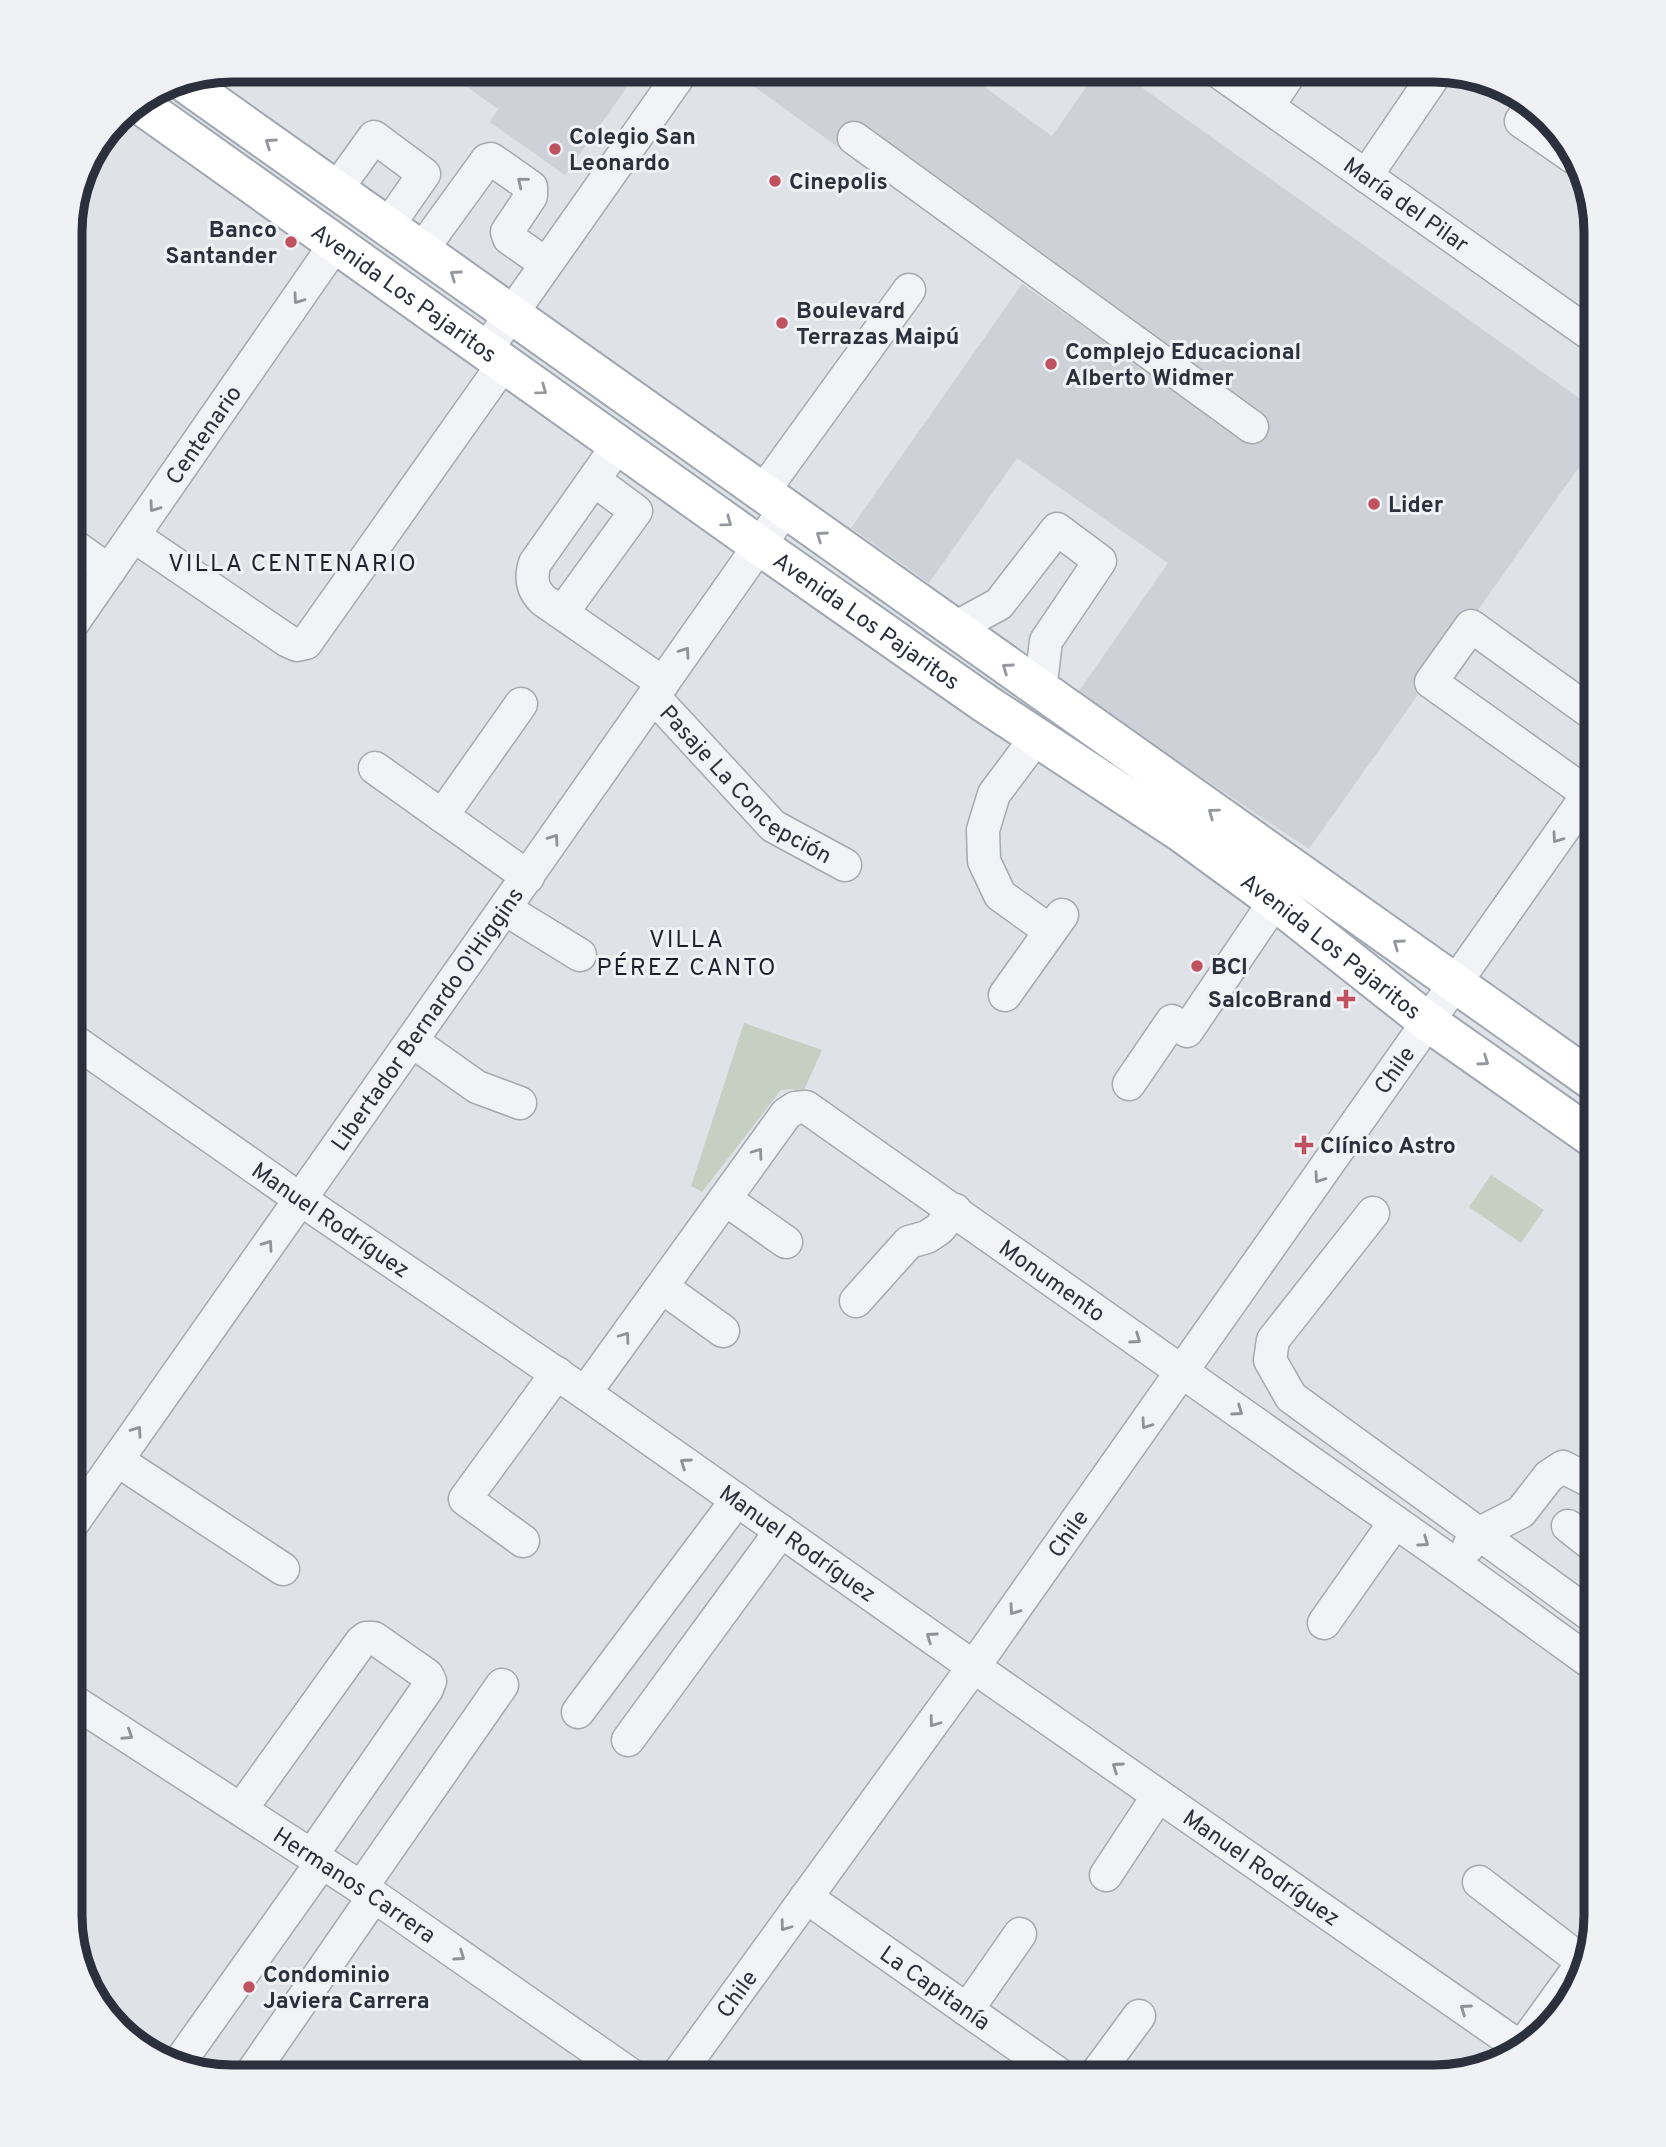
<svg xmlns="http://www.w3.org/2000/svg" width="1666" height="2147" font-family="Overpass,sans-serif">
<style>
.built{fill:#ced2d8}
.green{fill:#c5d0c2}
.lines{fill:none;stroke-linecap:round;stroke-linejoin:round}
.minor-casing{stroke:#a5a9b0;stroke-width:35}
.major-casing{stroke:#a0a7b1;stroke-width:42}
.minor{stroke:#f2f3f6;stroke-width:32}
.major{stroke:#fff;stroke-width:38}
.oneway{stroke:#94989e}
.oneway2{stroke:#8e9299}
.poi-dot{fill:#bf5161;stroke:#eff1f5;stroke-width:2.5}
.labels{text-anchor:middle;stroke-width:6;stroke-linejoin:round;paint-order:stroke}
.poi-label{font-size:23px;font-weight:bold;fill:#2a313c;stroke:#eff1f5;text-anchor:start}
.street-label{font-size:23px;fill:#2a313c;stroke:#eff1f5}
.neighbourhood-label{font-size:24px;letter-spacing:2px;fill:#1c222d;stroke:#eff1f5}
.rim{fill:none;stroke:#2a313c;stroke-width:9}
</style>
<rect width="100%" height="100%" fill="#dfe2e7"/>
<!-- built -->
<path class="built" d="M 443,70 L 639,70 L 565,175 L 490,122 L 498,109 Z
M 731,70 L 961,70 L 1052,136 L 1098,70 L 1117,70 L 1596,410 L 1596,443 L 1309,849 L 1077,694 L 1168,563 L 1017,458 L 929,583 L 851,528 L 1022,284 L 1186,398 Z"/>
<!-- green -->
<path class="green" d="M 744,1023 L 822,1050 L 803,1092 L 792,1089 L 781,1090 L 702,1192 L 691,1186 Z
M 1491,1175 L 1544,1210 L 1521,1243 L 1469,1207 Z"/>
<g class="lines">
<!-- minor casing -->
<g class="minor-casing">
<g id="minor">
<path id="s1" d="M 1216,70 L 1596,338"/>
<path d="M 1268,106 L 1292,70"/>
<path d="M 1531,107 L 1521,121 L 1573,157"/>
<path d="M 854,138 L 1252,427"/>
<path d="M 1366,176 L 1438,70"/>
<path d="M 336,190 L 374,137 L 424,174 L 387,227"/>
<path d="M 421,251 L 487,160 L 491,159 L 531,187 L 531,196 L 507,232 L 509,238 L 546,264"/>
<path d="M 486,350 L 683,70"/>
<path d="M 618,445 L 535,563 C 530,578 532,589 543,600 L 663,683"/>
<path d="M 762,493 L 909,290"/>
<path d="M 134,536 L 288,641 L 297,645 L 306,643 L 504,363"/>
<path d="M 70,543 L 109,571"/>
<path d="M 562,613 L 636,511 L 594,480"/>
<path id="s2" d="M 70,627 L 336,243"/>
<path d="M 953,629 L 999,604 L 1057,529 L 1100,561 L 1046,641 L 1040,691"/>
<path id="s3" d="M 654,697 L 773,826 L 845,865"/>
<path d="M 1036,738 L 994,794 L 983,830 L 984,861 L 1000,895 L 1050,931"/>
<path d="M 375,768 L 528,877"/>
<path d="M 1588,794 L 1431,682 L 1471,626 L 1596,716"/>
<path d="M 442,816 L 521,704"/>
<path d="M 505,909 L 580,955"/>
<path d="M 1005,995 L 1062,915"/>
<path id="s4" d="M 70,1038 L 300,1199 L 585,1393 L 961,1658 L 1524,2050"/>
<path d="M 412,1041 L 477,1087 L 520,1103"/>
<path d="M 1129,1084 L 1172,1021 L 1187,1031 L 1275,901"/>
<path d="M 725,1199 L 786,1242"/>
<path d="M 1373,1213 L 1273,1340 L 1270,1360 L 1291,1397 L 1588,1613 L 1596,1613"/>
<path d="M 662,1287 L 723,1331"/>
<path d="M 856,1301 L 909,1242 L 927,1237 L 939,1229 L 955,1210"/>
<path id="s5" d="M 585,1393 L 786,1114 L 795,1108 L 806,1107 L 1455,1564 L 1596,1666"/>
<path d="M 117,1460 L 283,1569"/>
<path d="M 1568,1526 L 1596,1548"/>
<path id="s6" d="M 70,1527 L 785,509"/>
<path d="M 523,1541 L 465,1499 L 557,1373"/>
<path d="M 1469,1546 L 1478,1534 L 1521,1512 L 1549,1476 L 1563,1467 L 1596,1484"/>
<path d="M 1324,1623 L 1395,1522"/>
<path id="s7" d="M 70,1699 L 374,1896 L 634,2077"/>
<path d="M 578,1712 L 737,1500"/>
<path d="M 628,1740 L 781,1531"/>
<path d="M 242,1808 L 361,1642 L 366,1638 L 374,1638 L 427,1675 L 430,1681 L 427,1689 L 312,1855"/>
<path d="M 1106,1875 L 1158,1796"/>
<path d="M 1479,1882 L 1583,1962"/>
<path d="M 361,1888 L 502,1685"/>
<path id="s8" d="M 806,1897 L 1063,2077"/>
<path d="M 967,2010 L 1020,1934"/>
<path d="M 1519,2051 L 1583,1962"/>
<path d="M 179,2063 L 322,1862"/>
<path d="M 249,2077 L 374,1896"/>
<path id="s9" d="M 676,2077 L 987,1648 L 1596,783"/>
<path d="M 1094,2077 L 1139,2016"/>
</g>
</g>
<!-- major casing -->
<g class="major-casing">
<g id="major">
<path d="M 181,80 L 1596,1083"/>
<path id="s10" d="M 138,103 L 760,546 L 986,704 L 1182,833 L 1275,901 L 1428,1022 L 1596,1140"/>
</g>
</g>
<!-- minor -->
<use href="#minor" class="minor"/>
<!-- major -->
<use href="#major" class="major"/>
</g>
<!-- one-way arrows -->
<defs><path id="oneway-chevron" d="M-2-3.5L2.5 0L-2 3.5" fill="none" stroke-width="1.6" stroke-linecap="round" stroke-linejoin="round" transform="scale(1.75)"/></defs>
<g class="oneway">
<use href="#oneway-chevron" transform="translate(270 143) rotate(-145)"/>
<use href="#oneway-chevron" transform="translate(455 275) rotate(-145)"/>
<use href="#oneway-chevron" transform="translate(542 390) rotate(36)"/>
<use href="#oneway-chevron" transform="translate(727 522) rotate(36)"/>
<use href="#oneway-chevron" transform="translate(821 536) rotate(-145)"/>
<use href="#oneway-chevron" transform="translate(1007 668) rotate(-145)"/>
<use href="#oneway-chevron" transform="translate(1213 813) rotate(-144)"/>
<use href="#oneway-chevron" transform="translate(1398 944) rotate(-145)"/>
<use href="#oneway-chevron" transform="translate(1484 1061) rotate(35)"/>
</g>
<g class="oneway2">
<use href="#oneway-chevron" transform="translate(522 182) rotate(-141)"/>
<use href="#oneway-chevron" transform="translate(298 299) rotate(125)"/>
<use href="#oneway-chevron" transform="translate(154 507) rotate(125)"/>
<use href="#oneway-chevron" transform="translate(685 652) rotate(-55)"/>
<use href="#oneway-chevron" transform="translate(1557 838) rotate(125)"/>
<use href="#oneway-chevron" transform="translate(554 839) rotate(-55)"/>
<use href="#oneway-chevron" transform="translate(758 1153) rotate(-54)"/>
<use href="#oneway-chevron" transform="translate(1319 1178) rotate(125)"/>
<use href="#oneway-chevron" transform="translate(268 1245) rotate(-55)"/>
<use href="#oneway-chevron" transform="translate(625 1337) rotate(-54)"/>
<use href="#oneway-chevron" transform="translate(1136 1339) rotate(35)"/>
<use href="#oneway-chevron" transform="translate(1238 1411) rotate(35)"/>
<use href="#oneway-chevron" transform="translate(1146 1424) rotate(125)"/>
<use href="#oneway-chevron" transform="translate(137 1431) rotate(-55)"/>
<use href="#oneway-chevron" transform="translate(685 1463) rotate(-145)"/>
<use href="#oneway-chevron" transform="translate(1424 1542) rotate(35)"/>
<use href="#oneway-chevron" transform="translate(1014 1610) rotate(125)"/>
<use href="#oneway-chevron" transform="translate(931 1637) rotate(-145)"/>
<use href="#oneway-chevron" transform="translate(934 1722) rotate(126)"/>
<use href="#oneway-chevron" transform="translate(128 1735) rotate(33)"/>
<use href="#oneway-chevron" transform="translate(1117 1767) rotate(-145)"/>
<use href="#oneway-chevron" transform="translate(785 1926) rotate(126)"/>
<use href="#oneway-chevron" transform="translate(460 1956) rotate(35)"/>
<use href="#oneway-chevron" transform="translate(1465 2009) rotate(-145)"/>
</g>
<!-- markers -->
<g class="poi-dot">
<circle cx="555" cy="149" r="7"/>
<circle cx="775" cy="181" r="7"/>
<circle cx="291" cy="242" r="7"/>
<circle cx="782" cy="323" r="7"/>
<circle cx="1051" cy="364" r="7"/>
<circle cx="1374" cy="504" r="7"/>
<circle cx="1197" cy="966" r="7"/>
<path d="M1342.5 988.5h7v7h7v7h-7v7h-7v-7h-7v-7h7z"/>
<path d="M1300.5 1134.5h7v7h7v7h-7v7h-7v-7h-7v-7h7z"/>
<circle cx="249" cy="1987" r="7"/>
</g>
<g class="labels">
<!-- poi labels -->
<g class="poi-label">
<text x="569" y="144">Colegio San<tspan x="569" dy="26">Leonardo</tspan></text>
<text x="789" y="189">Cinepolis</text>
<text x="277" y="237" text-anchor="end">Banco<tspan x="277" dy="26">Santander</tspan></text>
<text x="796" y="318">Boulevard<tspan x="796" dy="26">Terrazas Maipú</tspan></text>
<text x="1065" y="359">Complejo Educacional<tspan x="1065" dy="26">Alberto Widmer</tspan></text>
<text x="1388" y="512">Lider</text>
<text x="1211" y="974">BCI</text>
<text x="1332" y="1007" text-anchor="end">SalcoBrand</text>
<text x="1320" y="1153">Clínico Astro</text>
<text x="263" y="1982">Condominio<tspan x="263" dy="26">Javiera Carrera</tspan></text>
</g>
<!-- street labels -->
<g class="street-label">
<text dy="8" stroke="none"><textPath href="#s1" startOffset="233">María del Pilar</textPath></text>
<text dy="8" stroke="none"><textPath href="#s10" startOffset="327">Avenida Los Pajaritos</textPath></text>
<text dy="8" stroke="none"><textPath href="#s2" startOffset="234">Centenario</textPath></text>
<text dy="8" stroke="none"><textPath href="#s10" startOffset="894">Avenida Los Pajaritos</textPath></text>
<text dy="8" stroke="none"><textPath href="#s3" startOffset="128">Pasaje La Concepción</textPath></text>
<text dy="8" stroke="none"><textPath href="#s10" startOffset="1461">Avenida Los Pajaritos</textPath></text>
<text dy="8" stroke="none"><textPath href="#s6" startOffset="621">Libertador Bernardo O'Higgins</textPath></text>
<text dy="8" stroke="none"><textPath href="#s9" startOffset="1237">Chile</textPath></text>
<text dy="8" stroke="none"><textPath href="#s4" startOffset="318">Manuel Rodríguez</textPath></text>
<text dy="8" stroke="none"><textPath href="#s5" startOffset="667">Monumento</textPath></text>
<text dy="8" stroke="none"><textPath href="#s9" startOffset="670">Chile</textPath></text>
<text dy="8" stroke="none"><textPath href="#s4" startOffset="886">Manuel Rodríguez</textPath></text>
<text dy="8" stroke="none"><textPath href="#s4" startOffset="1452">Manuel Rodríguez</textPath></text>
<text dy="8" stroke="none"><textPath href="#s7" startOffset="340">Hermanos Carrera</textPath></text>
<text dy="8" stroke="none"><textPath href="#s8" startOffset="158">La Capitanía</textPath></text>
<text dy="8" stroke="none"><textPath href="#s9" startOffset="103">Chile</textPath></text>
</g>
<!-- neighbourhood labels -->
<g class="neighbourhood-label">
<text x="293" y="571">VILLA CENTENARIO</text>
<text x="687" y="947">VILLA<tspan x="687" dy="28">PÉREZ CANTO</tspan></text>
</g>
</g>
<!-- crop -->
<path d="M0 0H1666V2147H0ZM232 82H1434A150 150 0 0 1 1584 232V1915A150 150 0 0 1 1434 2065H232A150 150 0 0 1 82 1915V232A150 150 0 0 1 232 82Z" fill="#eff1f5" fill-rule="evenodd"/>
<path class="rim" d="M232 82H1434A150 150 0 0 1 1584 232V1915A150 150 0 0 1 1434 2065H232A150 150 0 0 1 82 1915V232A150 150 0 0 1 232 82Z"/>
</svg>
